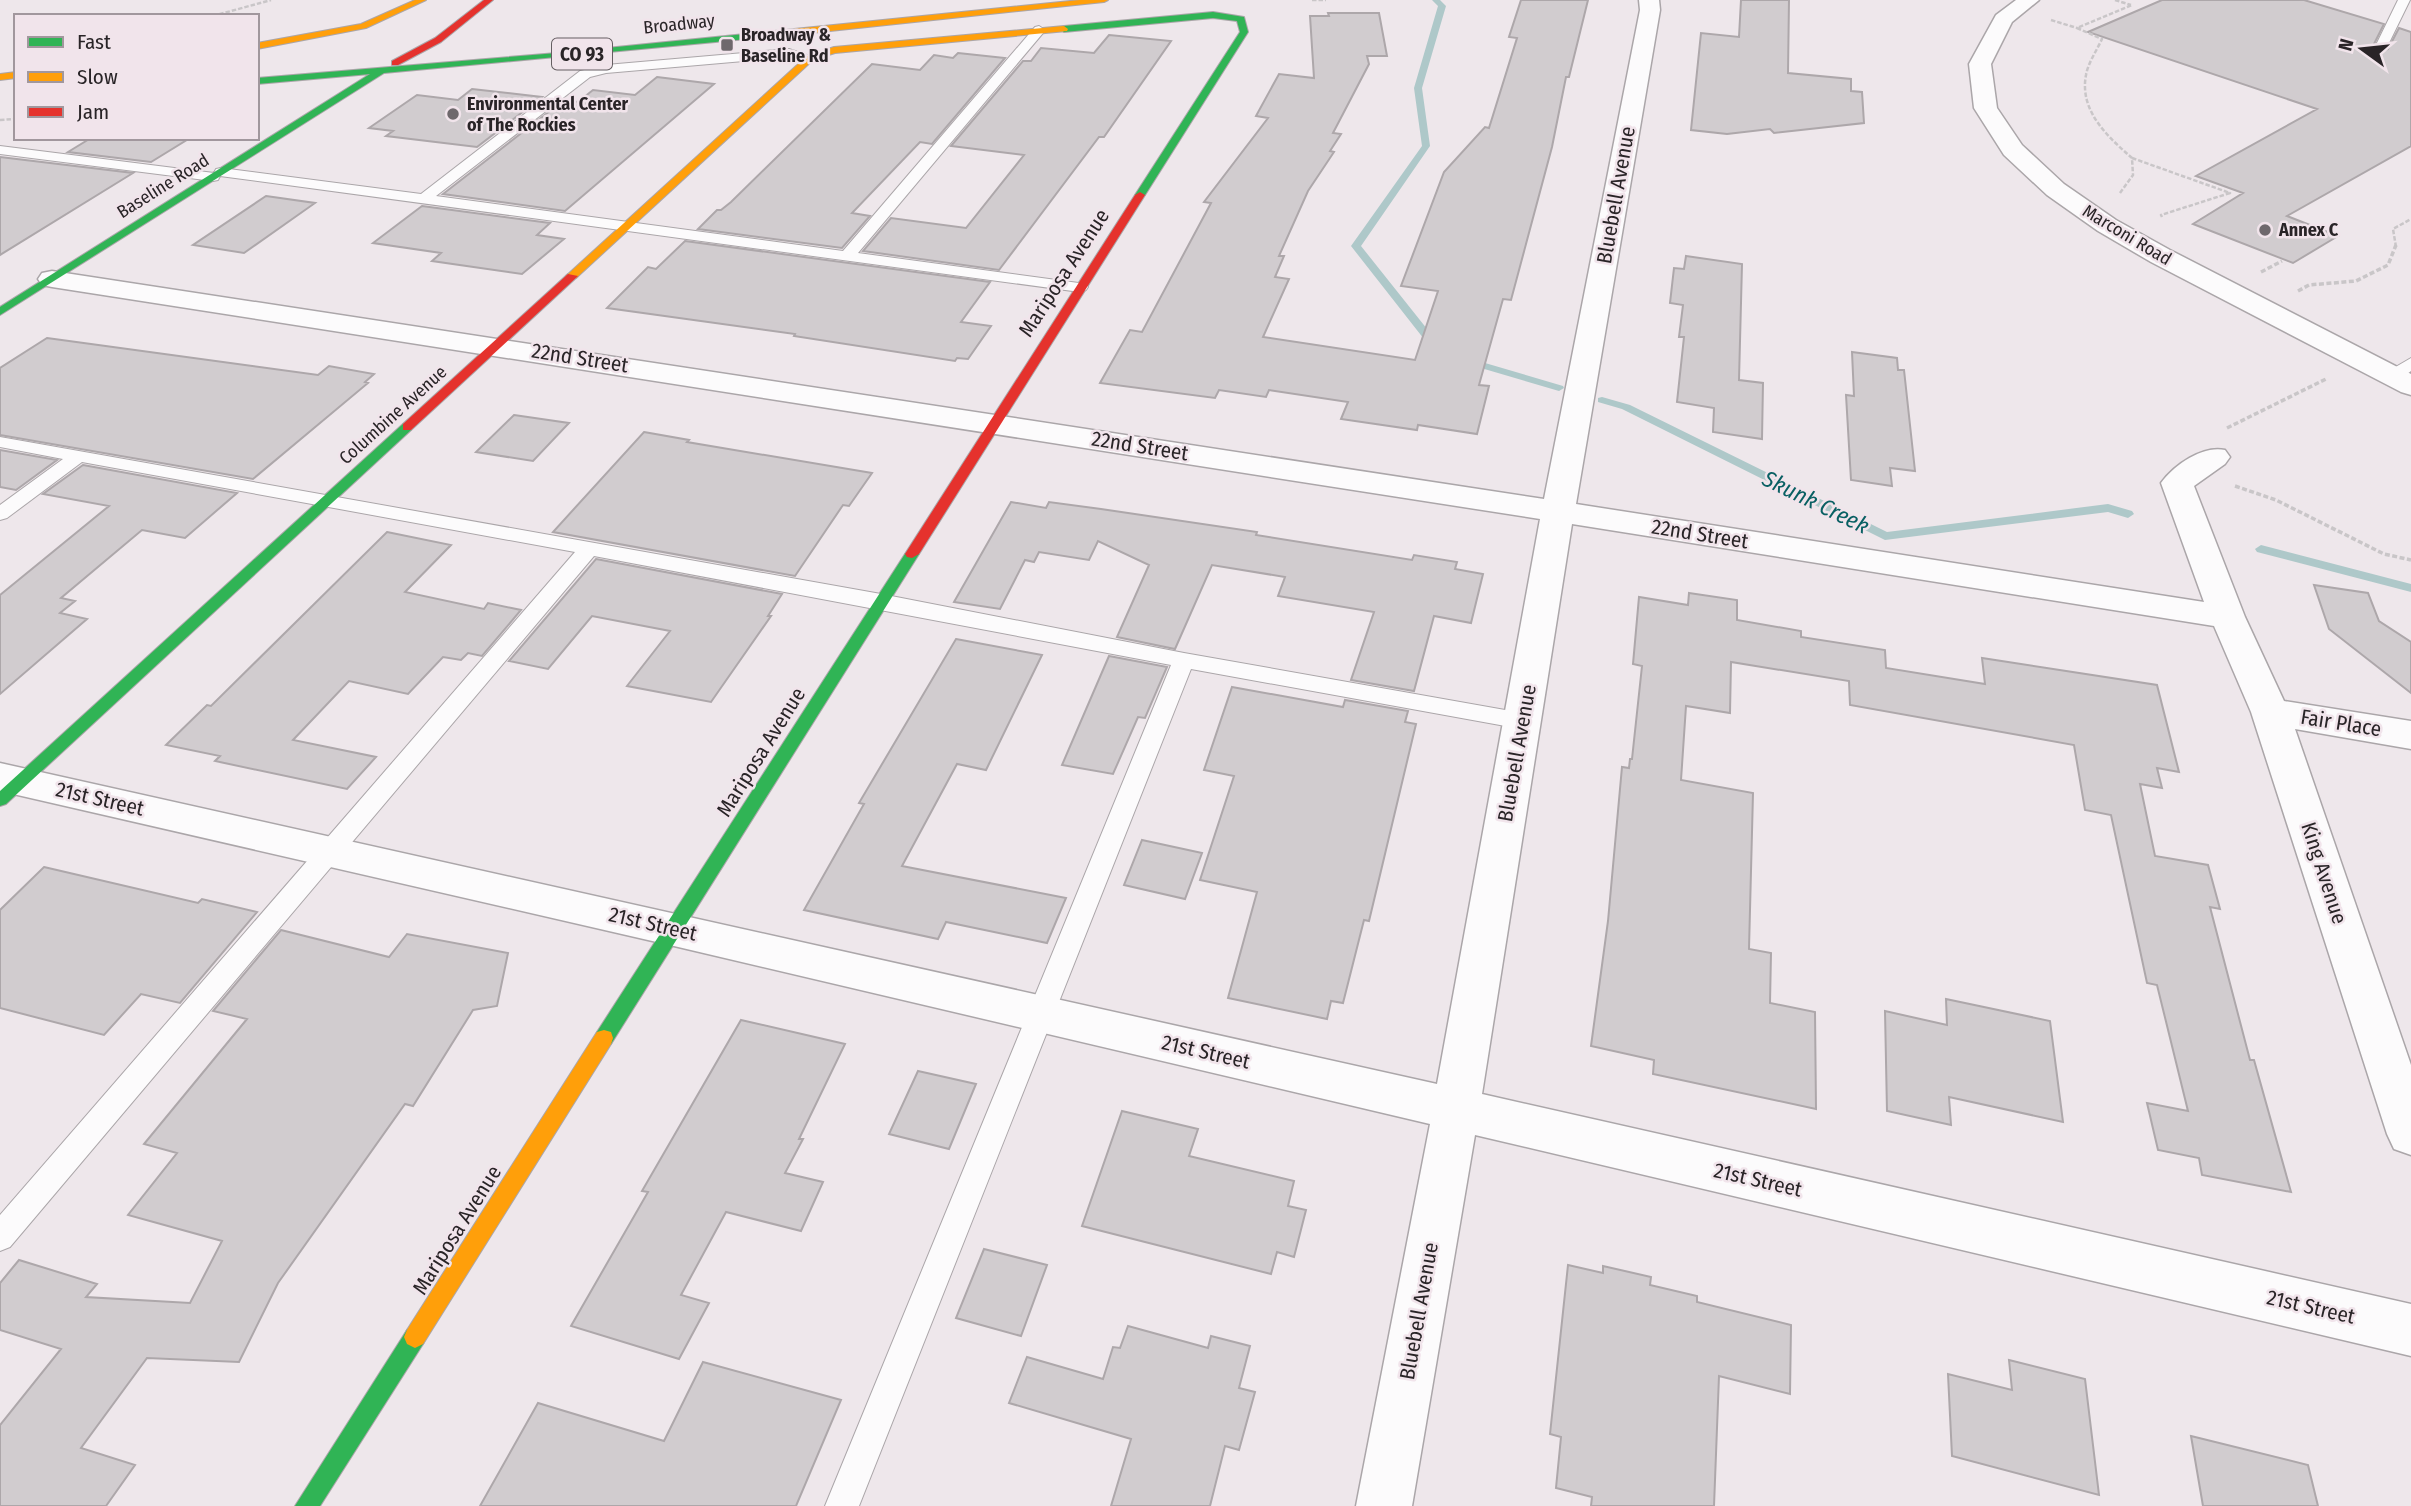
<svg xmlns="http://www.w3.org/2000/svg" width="2411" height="1506" font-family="'Fira Sans Condensed',sans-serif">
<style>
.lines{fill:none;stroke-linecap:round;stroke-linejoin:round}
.stream{fill:#aec8c9;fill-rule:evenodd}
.building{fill:#d1cccf;stroke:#ada7aa;stroke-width:2}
.lane-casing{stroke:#aba6a9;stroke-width:2}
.street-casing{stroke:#aba6a9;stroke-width:3}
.fast-casing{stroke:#aba6a9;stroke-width:2}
.slow-casing{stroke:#aba6a9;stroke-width:2}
.jam-casing{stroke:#aba6a9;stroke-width:2}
.path-far1{stroke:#c9c6c8;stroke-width:2.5;stroke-dasharray:4.5 2;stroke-linecap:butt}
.path{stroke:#c9c6c8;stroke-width:3.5;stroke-dasharray:5 2.5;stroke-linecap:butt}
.lane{fill:#fcfbfc;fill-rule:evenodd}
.street{fill:#fcfbfc;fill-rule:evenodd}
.fast{fill:#30b455;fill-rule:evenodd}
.slow{fill:#ff9f0a;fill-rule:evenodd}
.jam{fill:#e5322d;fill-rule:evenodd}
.poi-dot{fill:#6e686c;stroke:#f1e4eb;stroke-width:2.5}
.labels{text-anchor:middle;stroke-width:5;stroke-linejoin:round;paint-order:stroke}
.far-street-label{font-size:18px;fill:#292427;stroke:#f1e4eb}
.far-poi-label{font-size:18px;font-weight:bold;fill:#292427;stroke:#f1e4eb;text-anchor:start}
.shield{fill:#f1e4eb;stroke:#655e62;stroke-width:2}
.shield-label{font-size:19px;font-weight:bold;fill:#292427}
.street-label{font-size:21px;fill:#292427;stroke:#f1e4eb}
.water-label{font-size:23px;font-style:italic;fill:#096063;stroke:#f1e4eb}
</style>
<rect width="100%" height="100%" fill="#eee7eb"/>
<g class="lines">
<!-- stream -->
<path class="stream" d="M 1432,0 L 1440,0 L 1446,6 L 1422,88 L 1430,146 L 1361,246 L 1439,344 L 1439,348 L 1431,348 L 1351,246 L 1422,146 L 1414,88 L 1438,6 Z
M 1468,358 L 1563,386 L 1564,388 L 1559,391 L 1464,363 L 1463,361 Z
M 1602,397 L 1630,405 L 1887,532 L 2108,504 L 2132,511 L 2134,514 L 2128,518 L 2108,512 L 1885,540 L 1622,409 L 1598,402 L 1598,398 Z
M 2261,545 L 2411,584 L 2411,592 L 2257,552 L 2255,549 Z"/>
</g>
<!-- building -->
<path class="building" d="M 1521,0 L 1588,0 L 1569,77 L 1566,77 L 1552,147 L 1511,300 L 1503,299 L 1479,385 L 1489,386 L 1477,434 L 1418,425 L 1417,430 L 1341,419 L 1348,402 L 1269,390 L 1266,397 L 1219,390 L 1215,398 L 1100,383 L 1130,330 L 1142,332 L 1211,203 L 1204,202 L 1268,118 L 1256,116 L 1279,74 L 1314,78 L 1310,16 L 1329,16 L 1328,13 L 1379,13 L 1387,56 L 1367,56 L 1369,64 L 1333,133 L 1341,134 L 1330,151 L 1334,152 L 1308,191 L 1279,256 L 1284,256 L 1275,277 L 1289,279 L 1263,337 L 1415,360 L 1438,291 L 1401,286 L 1444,172 L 1485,127 L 1489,128 L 1517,38 L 1509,37 Z
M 1741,0 L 1789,0 L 1788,73 L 1851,79 L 1851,91 L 1862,92 L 1864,123 L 1774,133 L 1770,129 L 1727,134 L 1691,130 L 1701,33 L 1739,37 Z
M 2162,0 L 2304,0 L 2384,24 L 2374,44 L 2378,51 L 2388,49 L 2399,28 L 2411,32 L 2411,146 L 2287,216 L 2338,236 L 2293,263 L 2193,224 L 2243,193 L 2196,176 L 2317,109 L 2088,32 Z
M 1109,35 L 1171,41 L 1104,137 L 1099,137 L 999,270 L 863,251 L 891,218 L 966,228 L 1024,155 L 951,146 L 1023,61 L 1031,61 L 1041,48 L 1094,53 Z
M 958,53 L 1005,58 L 932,144 L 920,142 L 852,213 L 870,216 L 842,248 L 698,229 L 717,210 L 721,210 L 731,202 L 872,64 L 920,70 L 934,55 L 953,58 Z
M 657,77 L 714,84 L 565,211 L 443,194 L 564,100 L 578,102 L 593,90 L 635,95 Z
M 472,89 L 542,97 L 477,147 L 386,136 L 393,131 L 369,128 L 417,95 L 458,100 Z
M 91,138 L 190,138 L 151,162 L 68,152 Z
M 0,157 L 133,173 L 0,255 Z
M 266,196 L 315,203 L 244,253 L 193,245 Z
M 422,206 L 550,223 L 537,235 L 564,239 L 522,274 L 432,261 L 441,253 L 373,243 Z
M 685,241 L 990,282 L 961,322 L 991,326 L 968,359 L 957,358 L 955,361 L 794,336 L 795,334 L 607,308 L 648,267 L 656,269 Z
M 1686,256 L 1742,264 L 1739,380 L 1763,383 L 1762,439 L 1713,432 L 1714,408 L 1677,402 L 1684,337 L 1679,337 L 1683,305 L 1670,303 L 1674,268 L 1684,269 Z
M 47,338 L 318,375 L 329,366 L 374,374 L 365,382 L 368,383 L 253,479 L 0,435 L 0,368 Z
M 1852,352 L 1897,358 L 1898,370 L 1904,370 L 1915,471 L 1890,468 L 1892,486 L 1851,480 L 1846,395 L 1854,396 Z
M 514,415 L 569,423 L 533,461 L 476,452 Z
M 644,432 L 689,440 L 687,442 L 872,473 L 849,506 L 843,505 L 795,576 L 553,532 Z
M 0,450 L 57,460 L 16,490 L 0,487 Z
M 83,465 L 237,493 L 185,538 L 142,530 L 61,598 L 75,601 L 60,613 L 87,619 L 0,694 L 0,595 L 109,506 L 43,494 Z
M 1011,502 L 1046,508 L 1049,502 L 1101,509 L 1257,532 L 1256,535 L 1412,560 L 1414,555 L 1457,562 L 1455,569 L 1483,574 L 1471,623 L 1434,616 L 1414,691 L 1351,680 L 1374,612 L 1278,596 L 1285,577 L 1212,565 L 1175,649 L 1117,637 L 1149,565 L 1098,541 L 1089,560 L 1039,552 L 1034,562 L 1025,560 L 1000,609 L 954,602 Z
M 387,532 L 451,545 L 405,592 L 484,609 L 488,603 L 521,610 L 482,656 L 468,653 L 461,660 L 443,657 L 408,694 L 349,681 L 293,740 L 376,757 L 347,789 L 215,761 L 220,756 L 166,745 L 207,705 L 211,706 Z
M 596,559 L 782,594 L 768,616 L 771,616 L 711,702 L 627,686 L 670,631 L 592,616 L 548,669 L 509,661 Z
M 2314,585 L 2368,593 L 2379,621 L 2411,642 L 2411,693 L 2329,629 Z
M 1689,593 L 1737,600 L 1737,620 L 1801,631 L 1801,637 L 1885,650 L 1886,668 L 1985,684 L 1982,658 L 2157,685 L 2179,772 L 2157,768 L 2162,788 L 2140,784 L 2155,856 L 2208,865 L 2220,909 L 2210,907 L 2250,1060 L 2254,1060 L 2291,1192 L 2202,1175 L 2199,1158 L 2158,1150 L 2147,1103 L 2188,1111 L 2157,985 L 2147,983 L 2111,815 L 2085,810 L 2074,745 L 1850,705 L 1849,681 L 1731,662 L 1730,713 L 1686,706 L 1681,780 L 1753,793 L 1749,949 L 1771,953 L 1770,1003 L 1815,1012 L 1816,1109 L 1653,1074 L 1654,1060 L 1591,1046 L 1608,921 L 1622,767 L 1629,768 L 1630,759 L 1632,759 L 1642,666 L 1633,664 L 1639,597 L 1688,605 Z
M 956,639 L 1042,655 L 986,770 L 957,764 L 902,866 L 1066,898 L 1047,943 L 946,922 L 938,939 L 804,910 L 864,804 L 859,803 Z
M 1109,656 L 1167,667 L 1145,718 L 1138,717 L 1113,774 L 1062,765 Z
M 1232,687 L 1343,707 L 1345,700 L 1408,711 L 1405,722 L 1416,724 L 1369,921 L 1364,920 L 1343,1003 L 1331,1001 L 1327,1019 L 1228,998 L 1257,892 L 1200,880 L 1234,776 L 1204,770 Z
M 1142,840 L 1202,853 L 1185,899 L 1124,885 Z
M 44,867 L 198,903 L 202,899 L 257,912 L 180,1003 L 141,994 L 104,1035 L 0,1008 L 0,910 Z
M 281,930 L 389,957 L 407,934 L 508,953 L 497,1006 L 473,1010 L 413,1106 L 405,1104 L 278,1283 L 239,1362 L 147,1358 L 81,1448 L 135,1465 L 106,1506 L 0,1506 L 0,1425 L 61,1349 L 0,1330 L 0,1283 L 19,1260 L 97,1284 L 86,1297 L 190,1303 L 222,1241 L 128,1215 L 177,1153 L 144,1144 L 247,1019 L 213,1011 Z
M 1946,999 L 2050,1021 L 2063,1122 L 1949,1097 L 1951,1125 L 1887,1111 L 1885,1011 L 1947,1025 Z
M 741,1020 L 845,1044 L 799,1139 L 803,1139 L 785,1173 L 823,1182 L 801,1231 L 726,1212 L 681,1295 L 709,1303 L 679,1359 L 571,1326 L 648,1192 L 642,1191 Z
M 918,1071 L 976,1084 L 949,1149 L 889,1134 Z
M 1122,1111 L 1198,1129 L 1189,1156 L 1294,1181 L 1288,1206 L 1306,1210 L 1294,1257 L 1277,1252 L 1271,1274 L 1082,1226 Z
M 984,1249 L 1047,1265 L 1021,1336 L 956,1318 Z
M 1568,1265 L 1603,1273 L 1603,1266 L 1651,1277 L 1650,1285 L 1697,1296 L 1697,1302 L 1791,1325 L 1790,1394 L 1719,1376 L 1714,1506 L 1591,1506 L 1592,1497 L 1556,1488 L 1561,1437 L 1550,1434 Z
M 1128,1326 L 1208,1348 L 1211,1336 L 1250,1346 L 1239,1388 L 1255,1392 L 1239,1450 L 1225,1446 L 1210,1506 L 1111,1506 L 1131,1439 L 1009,1403 L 1027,1357 L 1103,1379 L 1113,1347 L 1120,1348 Z
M 2009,1360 L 2085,1379 L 2099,1495 L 1952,1456 L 1948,1374 L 2012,1390 Z
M 703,1362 L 841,1400 L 796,1506 L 480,1506 L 538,1403 L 664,1441 Z
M 2191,1436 L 2308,1465 L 2318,1506 L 2203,1506 Z"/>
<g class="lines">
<!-- lane casing -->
<g class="lane-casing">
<path id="lane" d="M 2398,0 L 2410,0 L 2388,45 L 2386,48 L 2378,48 L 2376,45 Z
M 1039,26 L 1045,30 L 1043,33 L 858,253 L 1086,284 L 1088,287 L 1086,290 L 1080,292 L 220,176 L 218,180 L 213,181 L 0,154 L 0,146 L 214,173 L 216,169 L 221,168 L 421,194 L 580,71 L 606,65 L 789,49 L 816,58 L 810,62 L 789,57 L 606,73 L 590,77 L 436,196 L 843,251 L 1035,27 Z
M 2411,358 L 2411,371 L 2399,380 L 2387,380 L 2384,376 L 2387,372 Z
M 0,437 L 881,594 L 1184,653 L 1522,713 L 1530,715 L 1533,721 L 1530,727 L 1522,729 L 1191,669 L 859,1506 L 825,1506 L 1171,665 L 594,556 L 10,1247 L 0,1251 L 0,1215 L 575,552 L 82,462 L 7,518 L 0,520 L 0,505 L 63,459 L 0,447 Z"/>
</g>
<!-- street casing -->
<g class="street-casing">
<path id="street" d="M 1639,0 L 1659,0 L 1660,10 L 1576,504 L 2204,602 L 2161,483 C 2174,465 2203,445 2225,450 L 2230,457 L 2225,464 L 2194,486 L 2245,617 L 2284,701 L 2411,721 L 2411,749 L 2295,729 L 2411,1065 L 2411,1155 L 2394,1149 L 2387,1134 L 2251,712 L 2214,626 L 1572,524 L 1482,1094 L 2411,1304 L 2411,1356 L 1475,1135 L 1412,1506 L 1356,1506 L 1430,1124 L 674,946 L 0,791 L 0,763 L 1437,1084 L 1540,519 L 52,287 L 42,285 L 38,279 L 42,273 L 52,271 L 1544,499 L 1640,10 Z
M 2016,0 L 2039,0 L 2012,22 L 1991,64 L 1997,108 L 2022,145 L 2064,184 L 2116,220 L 2170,250 L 2411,374 L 2411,395 L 2401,392 L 2151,262 L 2098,231 L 2047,195 L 2004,155 L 1974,108 L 1969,64 L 1996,15 Z"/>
</g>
<!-- fast casing -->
<g class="fast-casing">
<path id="fast" d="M 1213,12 L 1244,17 L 1248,32 L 1145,195 L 1136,197 L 1135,195 L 1240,32 L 1237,21 L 1213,18 L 1064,32 L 1060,29 L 1064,26 Z
M 755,33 L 758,34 L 758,38 L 384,73 L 0,315 L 0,307 L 370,74 L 257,84 L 257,78 L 557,53 Z
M 407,423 L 411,424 L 411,430 L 6,804 L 0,806 L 0,791 L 403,424 Z
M 912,550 L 919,554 L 611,1044 L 604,1046 L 597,1044 L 595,1038 L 597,1032 L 905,554 Z
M 415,1326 L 423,1330 L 426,1337 L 423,1344 L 320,1506 L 295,1506 L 407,1330 Z"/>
</g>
<!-- slow casing -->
<g class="slow-casing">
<path id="slow" d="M 415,0 L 426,0 L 366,28 L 257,49 L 257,43 L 361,24 Z
M 1080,0 L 1108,0 L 1104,2 L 755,39 L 751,36 L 755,33 Z
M 1064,26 L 1068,29 L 1067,31 L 835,53 L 813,60 L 576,278 L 566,276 L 807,56 L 834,47 Z
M 16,72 L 16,78 L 0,80 L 0,74 Z
M 604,1030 L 611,1032 L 613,1038 L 611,1044 L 423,1344 L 415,1348 L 407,1344 L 404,1337 L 407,1330 L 597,1032 Z"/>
</g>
<!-- jam casing -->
<g class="jam-casing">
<path id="jam" d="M 484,0 L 493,0 L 441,42 L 398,65 L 392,65 L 392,61 L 435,38 Z
M 1140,192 L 1145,195 L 919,554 L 912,558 L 907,557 L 905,554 L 1135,195 Z
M 568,274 L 578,276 L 411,430 L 403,430 L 403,424 Z"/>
</g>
<!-- path-far1 -->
<path class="path-far1" d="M 1312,0 L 1326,0
M 2115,0 L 2131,5
M 213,16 L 271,0
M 2051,20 L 2077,28
M 0,120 L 16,119
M 2132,158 L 2230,193 L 2161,215 L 2162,217
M 2120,193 L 2133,175 L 2132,158 C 2108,137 2079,111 2086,75 C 2088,63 2097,50 2102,39 L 2077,28 L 2132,5
M 2396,247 L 2393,229 L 2411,219"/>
<!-- path -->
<path class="path" d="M 2261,272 L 2282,261
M 2298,291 L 2309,285 L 2356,281 L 2388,265 L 2396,245
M 2227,428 L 2326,379
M 2235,486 L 2276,500 L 2384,554 L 2411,560"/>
<!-- lane -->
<use href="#lane" class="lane"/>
<!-- street -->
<use href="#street" class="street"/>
<!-- fast -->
<use href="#fast" class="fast"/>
<!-- slow -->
<use href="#slow" class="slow"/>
<!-- jam -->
<use href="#jam" class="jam"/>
</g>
<!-- markers -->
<g class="poi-dot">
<rect x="720" y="38" width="14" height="14" rx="3.5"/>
<circle cx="453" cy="114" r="7"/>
<circle cx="2265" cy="230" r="7"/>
</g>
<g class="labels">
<!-- far-street labels -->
<g class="far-street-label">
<text transform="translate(679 24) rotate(-6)" y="6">Broadway</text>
<text transform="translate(163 186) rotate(-32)" y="6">Baseline Road</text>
<text transform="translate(2127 235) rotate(31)" y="6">Marconi Road</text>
<text transform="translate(393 415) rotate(-42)" y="6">Columbine Avenue</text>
</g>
<!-- far-poi labels -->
<g class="far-poi-label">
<text x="741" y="41">Broadway &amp;<tspan x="741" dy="21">Baseline Rd</tspan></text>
<text x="467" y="110">Environmental Center<tspan x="467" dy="21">of The Rockies</tspan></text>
<text x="2279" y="236">Annex C</text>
</g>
<!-- shield labels -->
<rect class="shield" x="552" y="38.5" width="60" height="31" rx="5"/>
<g class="shield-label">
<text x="582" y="61">CO 93</text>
</g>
<!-- street labels -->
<g class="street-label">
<text transform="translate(1616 195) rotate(-80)" y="7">Bluebell Avenue</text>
<text transform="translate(1064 273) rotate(-57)" y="7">Mariposa Avenue</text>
<text transform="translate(580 358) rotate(9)" y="7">22nd Street</text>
<text transform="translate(1140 446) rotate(9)" y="7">22nd Street</text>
<text transform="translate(1700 534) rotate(9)" y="7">22nd Street</text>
<text transform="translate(2341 723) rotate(9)" y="7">Fair Place</text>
<text transform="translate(761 752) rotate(-58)" y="7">Mariposa Avenue</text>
<text transform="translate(1517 753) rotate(-80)" y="7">Bluebell Avenue</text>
<text transform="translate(100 799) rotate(13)" y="7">21st Street</text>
<text transform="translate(2324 873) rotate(72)" y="7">King Avenue</text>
<text transform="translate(653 924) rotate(13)" y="7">21st Street</text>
<text transform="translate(1206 1052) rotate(13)" y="7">21st Street</text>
<text transform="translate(1758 1180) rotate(13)" y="7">21st Street</text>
<text transform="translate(457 1230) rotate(-58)" y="7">Mariposa Avenue</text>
<text transform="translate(2311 1307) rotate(13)" y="7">21st Street</text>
<text transform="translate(1419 1311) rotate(-80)" y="7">Bluebell Avenue</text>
</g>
<!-- water labels -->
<g class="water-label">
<text transform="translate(1816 502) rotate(26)" y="8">Skunk Creek</text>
</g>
</g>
<!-- legend -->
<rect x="14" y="14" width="245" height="126" fill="#f1e4eb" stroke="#a1979d" stroke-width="2"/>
<rect x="28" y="37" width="35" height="10" fill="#30b455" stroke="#a1979d" stroke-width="2"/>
<text x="77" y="49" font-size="21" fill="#292427">Fast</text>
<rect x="28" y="72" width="35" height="10" fill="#ff9f0a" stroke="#a1979d" stroke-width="2"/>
<text x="77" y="84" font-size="21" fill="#292427">Slow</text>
<rect x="28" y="107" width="35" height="10" fill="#e5322d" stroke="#a1979d" stroke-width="2"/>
<text x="77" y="119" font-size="21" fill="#292427">Jam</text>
<!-- north arrow -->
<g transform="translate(2362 49) rotate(285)" stroke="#f1e4eb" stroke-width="5" paint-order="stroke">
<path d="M0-5L12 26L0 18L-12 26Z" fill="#292427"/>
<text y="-10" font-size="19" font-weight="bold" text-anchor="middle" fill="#292427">N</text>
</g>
</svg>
